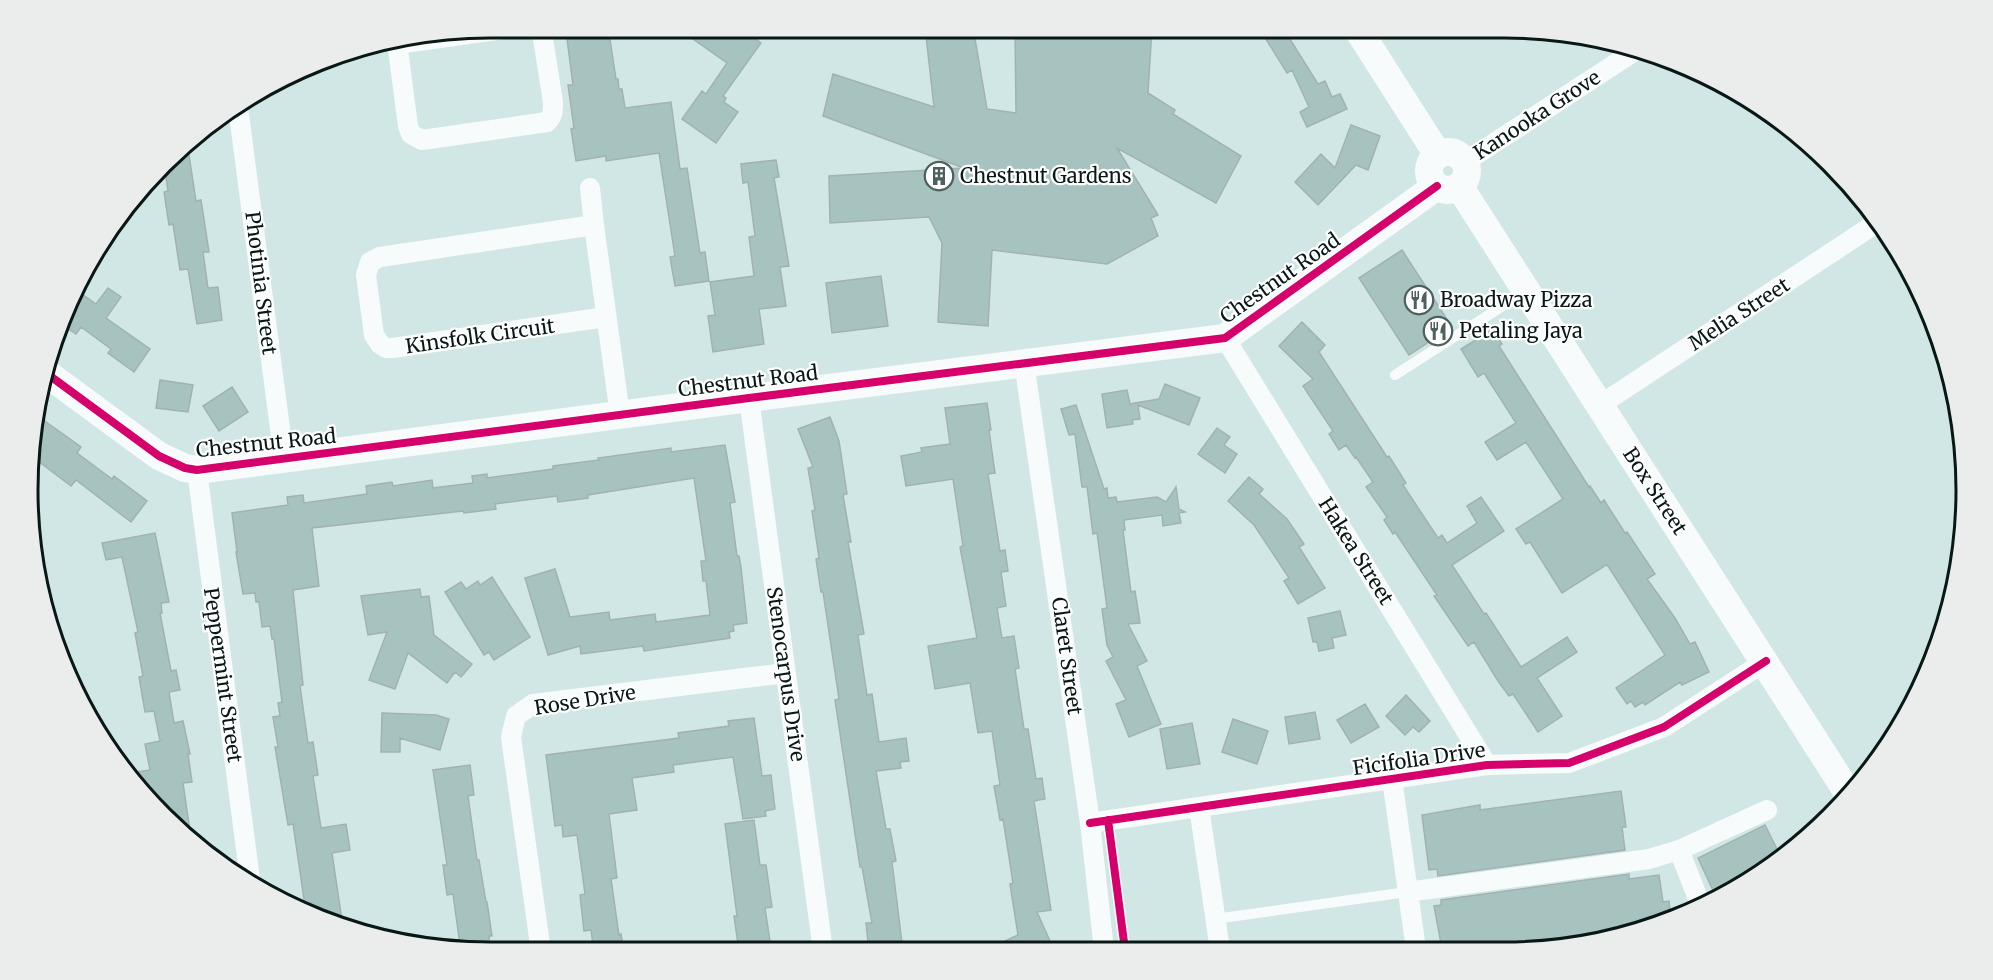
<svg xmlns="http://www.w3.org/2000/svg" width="1993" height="980" font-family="Merriweather,serif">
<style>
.building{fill:#a7c3c0;stroke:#a1b2b1;stroke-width:1.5}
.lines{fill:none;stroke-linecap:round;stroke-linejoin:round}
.lane{stroke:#f8fbfb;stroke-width:10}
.street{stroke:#f8fbfb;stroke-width:20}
.secondary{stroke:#f8fbfb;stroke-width:28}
.cycleway-casing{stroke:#fff;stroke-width:11}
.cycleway{stroke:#d6006c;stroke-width:8}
.labels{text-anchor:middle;stroke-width:4.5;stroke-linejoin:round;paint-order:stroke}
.street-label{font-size:20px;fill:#081816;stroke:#fff}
.poi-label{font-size:20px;fill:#081816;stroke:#fff;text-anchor:start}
.rim{fill:none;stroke:#081816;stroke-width:3}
</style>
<rect width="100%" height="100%" fill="#d1e7e5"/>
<!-- building -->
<path class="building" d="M 676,27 L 738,27 L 761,43 L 723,96 L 726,98 L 724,102 L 738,112 L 716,143 L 682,119 L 702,91 L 706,94 L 727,63 Z
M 925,27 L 973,27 L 987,109 L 1016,113 L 1015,27 L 1061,28 L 1061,30 L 1096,31 L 1097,28 L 1152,28 L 1148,93 L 1175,110 L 1173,114 L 1241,156 L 1216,203 L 1117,148 L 1158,215 L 1151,218 L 1158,236 L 1107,264 L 992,250 L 988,326 L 938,322 L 942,243 L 929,217 L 830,223 L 829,176 L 964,168 L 823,116 L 833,74 L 934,107 Z
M 1259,28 L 1283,28 L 1318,84 L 1325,81 L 1332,97 L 1340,94 L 1347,109 L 1307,127 L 1300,112 L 1309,107 L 1292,70 L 1287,73 Z
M 609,33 L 616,79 L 618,79 L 619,89 L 622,89 L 625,108 L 671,102 L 680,169 L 687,168 L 700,253 L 705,252 L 709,281 L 675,286 L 670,257 L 675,256 L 659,153 L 606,161 L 606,156 L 576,161 L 571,129 L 574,128 L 568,85 L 573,85 L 567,39 Z
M 1351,125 L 1380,136 L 1368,170 L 1356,165 L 1318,205 L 1295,182 L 1321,154 L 1335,168 Z
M 187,142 L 196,201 L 201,200 L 209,252 L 203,252 L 208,288 L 218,287 L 222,320 L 197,324 L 188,269 L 180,270 L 173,224 L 169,225 L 164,192 L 168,191 L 164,164 Z
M 776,160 L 779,177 L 774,178 L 789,266 L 780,267 L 786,306 L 759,309 L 764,344 L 713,352 L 708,316 L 715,315 L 710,282 L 754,276 L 749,237 L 755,236 L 748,182 L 743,183 L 741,164 Z
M 1402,250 L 1452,327 L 1409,355 L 1359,278 Z
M 881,276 L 888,326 L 832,333 L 826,283 Z
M 108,288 L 121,297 L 106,318 L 150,349 L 134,372 L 108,353 L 111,349 L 81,327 L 76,334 L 64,326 L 68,314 L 82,294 L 96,304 Z
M 1302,322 L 1325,345 L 1319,352 L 1387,457 L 1389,456 L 1406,483 L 1403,485 L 1438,538 L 1442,535 L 1447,543 L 1477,523 L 1467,506 L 1481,497 L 1504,531 L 1452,565 L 1484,614 L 1486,613 L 1521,667 L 1567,637 L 1577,652 L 1537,678 L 1562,716 L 1538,732 L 1513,694 L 1509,696 L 1498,681 L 1474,642 L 1468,646 L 1434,596 L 1437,595 L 1395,532 L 1393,534 L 1384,520 L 1387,517 L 1366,487 L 1373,482 L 1356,457 L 1355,458 L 1346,445 L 1339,450 L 1329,434 L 1333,431 L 1303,386 L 1313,379 L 1279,346 Z
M 1493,329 L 1502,344 L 1499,346 L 1589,487 L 1590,486 L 1601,503 L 1604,500 L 1625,533 L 1627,532 L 1655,574 L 1647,579 L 1675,618 L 1690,644 L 1695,642 L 1709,672 L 1682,685 L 1680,682 L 1645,705 L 1643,702 L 1635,707 L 1631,701 L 1627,704 L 1616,688 L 1665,655 L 1608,566 L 1606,565 L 1562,593 L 1530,542 L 1526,544 L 1516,529 L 1563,499 L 1526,442 L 1497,460 L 1485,442 L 1516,423 L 1484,373 L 1478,377 L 1461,349 Z
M 160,380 L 193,385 L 188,412 L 156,408 Z
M 1165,384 L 1200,398 L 1189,425 L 1138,405 L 1140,419 L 1132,420 L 1133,424 L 1107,428 L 1102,394 L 1127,390 L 1130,404 L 1135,403 L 1159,399 Z
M 232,387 L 248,412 L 219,431 L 203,406 Z
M 987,403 L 991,430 L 989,430 L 995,473 L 988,474 L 1000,551 L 1005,550 L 1008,571 L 1001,572 L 1006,606 L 997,608 L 1002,638 L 1014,636 L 1019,668 L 1015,669 L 1024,729 L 1028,729 L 1036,779 L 1042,778 L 1045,799 L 1034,801 L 1051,910 L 1037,912 L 1054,950 L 984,951 L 1018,935 L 1010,884 L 1013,883 L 1003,819 L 1000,820 L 994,786 L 1000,785 L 992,731 L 978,733 L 970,683 L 935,689 L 928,646 L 977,638 L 960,547 L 963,546 L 953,479 L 906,486 L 901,456 L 922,452 L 921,448 L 950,444 L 945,408 Z
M 1076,405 L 1104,489 L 1107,488 L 1108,498 L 1116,497 L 1117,502 L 1157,497 L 1166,502 L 1176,487 L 1179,509 L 1185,512 L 1179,513 L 1181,523 L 1163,526 L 1162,515 L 1124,520 L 1125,530 L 1123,530 L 1131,592 L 1135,591 L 1140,623 L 1128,624 L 1147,661 L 1137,666 L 1161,724 L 1129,737 L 1116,704 L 1126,700 L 1106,661 L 1113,657 L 1107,645 L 1102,609 L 1107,608 L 1097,533 L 1093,534 L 1087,487 L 1082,487 L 1075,434 L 1069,435 L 1061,409 Z
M 35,414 L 81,447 L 77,453 L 112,479 L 114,476 L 147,501 L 131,522 L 76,480 L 71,486 L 34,458 Z
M 830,417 L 839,441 L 847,494 L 843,495 L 851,542 L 848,542 L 864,634 L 858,635 L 867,695 L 872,694 L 879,742 L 906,738 L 909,761 L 900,762 L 901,768 L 876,771 L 886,829 L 890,829 L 896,861 L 892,862 L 903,951 L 869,951 L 866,923 L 872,923 L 862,867 L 860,867 L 835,700 L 839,699 L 823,592 L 821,592 L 816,559 L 819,558 L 812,511 L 815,510 L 808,468 L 813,467 L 798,429 Z
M 1217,428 L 1230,437 L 1224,445 L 1237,454 L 1225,473 L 1198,454 Z
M 725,445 L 735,502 L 730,503 L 737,556 L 739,556 L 741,567 L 747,623 L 733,625 L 734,631 L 729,632 L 730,638 L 644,651 L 643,646 L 581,654 L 580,646 L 548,655 L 525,578 L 555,569 L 570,617 L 609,612 L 610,620 L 655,614 L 656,622 L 710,615 L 706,581 L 703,581 L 701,561 L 706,561 L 694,478 L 588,495 L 588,498 L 558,502 L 557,496 L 495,504 L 496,509 L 464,513 L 463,511 L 312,528 L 319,586 L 293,590 L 303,685 L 300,686 L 308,743 L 313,742 L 318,775 L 313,776 L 321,828 L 346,824 L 350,850 L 332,853 L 343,927 L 306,913 L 293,824 L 288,825 L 275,747 L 278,747 L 273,717 L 280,716 L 278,703 L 282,702 L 274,639 L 272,639 L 270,626 L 262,627 L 259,602 L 256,602 L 255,593 L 243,594 L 236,552 L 237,552 L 232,513 L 288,505 L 287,497 L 303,495 L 304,503 L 367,494 L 366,486 L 392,482 L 393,486 L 432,480 L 433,488 L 473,483 L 472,476 L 487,474 L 487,478 L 553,469 L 553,466 L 599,460 L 598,458 L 671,448 L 671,452 Z
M 1249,477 L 1263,489 L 1259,494 L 1287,519 L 1304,544 L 1299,547 L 1325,588 L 1298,604 L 1284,581 L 1289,578 L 1254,525 L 1228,501 Z
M 155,533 L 169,602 L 161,603 L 162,613 L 160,613 L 171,671 L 176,670 L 180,690 L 169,692 L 174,723 L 183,721 L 190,754 L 188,754 L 192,782 L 183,783 L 191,838 L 163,818 L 139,784 L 137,772 L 150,770 L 145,744 L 160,741 L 154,711 L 145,712 L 139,677 L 143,676 L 135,633 L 138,632 L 122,557 L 106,560 L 102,543 Z
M 492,577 L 530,637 L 494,660 L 489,652 L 484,655 L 445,592 L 461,582 L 466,589 L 478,581 L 480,585 Z
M 420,589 L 421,597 L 429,596 L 434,635 L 472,664 L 461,677 L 455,672 L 447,683 L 408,653 L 395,689 L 369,680 L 387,632 L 368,635 L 361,596 Z
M 1340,611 L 1346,635 L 1332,638 L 1334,648 L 1319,651 L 1317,642 L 1313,642 L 1308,618 Z
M 1406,695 L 1430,721 L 1419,732 L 1413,727 L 1405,735 L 1386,716 Z
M 1365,704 L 1379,727 L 1351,743 L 1337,720 Z
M 1315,712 L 1320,739 L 1289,744 L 1285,717 Z
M 382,713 L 436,715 L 449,719 L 440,750 L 400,738 L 400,752 L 381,752 Z
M 754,718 L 762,776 L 771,775 L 775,809 L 765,811 L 766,816 L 743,819 L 733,757 L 673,765 L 674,772 L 632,778 L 637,810 L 609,814 L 617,878 L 611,879 L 619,935 L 621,934 L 624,952 L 594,952 L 591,930 L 584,931 L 580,895 L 585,894 L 577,835 L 563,837 L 562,825 L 555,826 L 546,755 L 679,738 L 678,733 L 729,726 L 728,721 Z
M 1233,719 L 1268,731 L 1257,764 L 1222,752 Z
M 1192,723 L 1200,764 L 1167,769 L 1160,729 Z
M 470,765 L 474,795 L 468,796 L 477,860 L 479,860 L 486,902 L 487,902 L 492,936 L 489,936 L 491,952 L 461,952 L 453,894 L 447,895 L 443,865 L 447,865 L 433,770 Z
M 1621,791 L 1626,827 L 1622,827 L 1625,850 L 1438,876 L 1437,869 L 1429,870 L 1422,815 L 1480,805 L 1480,810 Z
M 754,820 L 760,865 L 766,865 L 772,907 L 765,908 L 771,948 L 739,951 L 734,916 L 737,916 L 725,824 Z
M 1765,825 L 1782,859 L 1716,897 L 1698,858 Z
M 1629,874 L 1629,879 L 1659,875 L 1663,902 L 1669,901 L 1671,920 L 1563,949 L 1442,949 L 1434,906 L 1441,905 L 1441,900 Z"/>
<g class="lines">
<!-- lane -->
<path class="lane" d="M 1395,375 L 1526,291
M 1215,919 L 1407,892"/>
<!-- street -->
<path class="street" d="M 397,42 L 408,126 L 411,134 L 422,140 L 547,122 C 553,116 553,111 553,102 L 543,39 L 540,31 L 535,27
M 397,44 L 518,27
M 238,107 L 284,459
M 1465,162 L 1638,49
M 590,188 L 594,225
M 606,317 L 393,348 L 386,348 L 380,344 L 374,335 L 366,275 L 370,262 L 380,257 L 594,225 L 620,415
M 1225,338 L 1487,765
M 1024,362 L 1090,823 L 1104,950
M 749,398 L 823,951
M 1600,405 L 1878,222
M 197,470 L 250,880
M 1392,779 L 1416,949
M 1199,807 L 1220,950
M 1090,823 L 1487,765 L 1569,763 L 1664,727 L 1766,661
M 1679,850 L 1701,906
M 1407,892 L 1649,859 L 1679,850 L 1767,810
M 541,952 L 511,737 L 516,716 L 533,704 L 786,673"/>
<!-- secondary -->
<path class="secondary" d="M 1357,28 L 1438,155
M1429 171a19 19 0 1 1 38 0a19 19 0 1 1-38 0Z
M 1459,186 L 1850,796
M 46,373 L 159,456 L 185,468 L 197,470 L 749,398 L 1225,338 L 1437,186"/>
<!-- cycleway casing -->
<g class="cycleway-casing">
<path id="cycleway" d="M 46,373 L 159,456 L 185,468 L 197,470 L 749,398 L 1225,338 L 1437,186
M 1108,820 L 1125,950
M 1090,823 L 1487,765 L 1569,763 L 1664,727 L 1766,661"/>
</g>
<!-- cycleway -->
<use href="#cycleway" class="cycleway"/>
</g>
<!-- icons -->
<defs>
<g id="building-ring" transform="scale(1.5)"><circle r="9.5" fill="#fff" stroke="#4e605e" stroke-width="1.5"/><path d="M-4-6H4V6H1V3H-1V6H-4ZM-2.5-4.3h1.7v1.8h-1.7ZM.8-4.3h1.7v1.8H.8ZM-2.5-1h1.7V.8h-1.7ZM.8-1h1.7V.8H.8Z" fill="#4e605e"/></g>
<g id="restaurant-ring" transform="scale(1.5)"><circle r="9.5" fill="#fff" stroke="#4e605e" stroke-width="1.5"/><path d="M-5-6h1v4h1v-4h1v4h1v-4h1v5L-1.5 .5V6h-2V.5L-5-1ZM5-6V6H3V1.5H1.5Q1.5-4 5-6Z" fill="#4e605e"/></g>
</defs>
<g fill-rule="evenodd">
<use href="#building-ring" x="939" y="176"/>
<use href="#restaurant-ring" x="1419" y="300"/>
<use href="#restaurant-ring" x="1438" y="331"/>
</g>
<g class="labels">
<!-- street labels -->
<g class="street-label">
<text transform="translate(1537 115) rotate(-33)" y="7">Kanooka Grove</text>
<text transform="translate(1280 278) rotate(-35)" y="7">Chestnut Road</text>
<text transform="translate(261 283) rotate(83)" y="7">Photinia Street</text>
<text transform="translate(1739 314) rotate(-33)" y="7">Melia Street</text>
<text transform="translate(480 336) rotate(-8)" y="7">Kinsfolk Circuit</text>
<text transform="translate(748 381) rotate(-7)" y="7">Chestnut Road</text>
<text transform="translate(266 443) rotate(-6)" y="7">Chestnut Road</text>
<text transform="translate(1655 491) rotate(57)" y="7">Box Street</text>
<text transform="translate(1356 551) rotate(58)" y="7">Hakea Street</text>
<text transform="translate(1067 656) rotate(82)" y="7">Claret Street</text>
<text transform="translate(786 674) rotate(82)" y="7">Stenocarpus Drive</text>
<text transform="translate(223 675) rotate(82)" y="7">Peppermint Street</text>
<text transform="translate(585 700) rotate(-9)" y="7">Rose Drive</text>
<text transform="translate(1419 759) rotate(-8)" y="7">Ficifolia Drive</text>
</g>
<!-- poi labels -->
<g class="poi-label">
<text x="960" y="183">Chestnut Gardens</text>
<text x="1440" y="307">Broadway Pizza</text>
<text x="1459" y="338">Petaling Jaya</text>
</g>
</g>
<!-- crop -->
<path d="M0 0H1993V980H0ZM490 38H1504A452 452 0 0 1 1956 490V490A452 452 0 0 1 1504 942H490A452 452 0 0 1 38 490V490A452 452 0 0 1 490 38Z" fill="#ebedec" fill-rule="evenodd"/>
<path class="rim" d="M490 38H1504A452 452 0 0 1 1956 490V490A452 452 0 0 1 1504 942H490A452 452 0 0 1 38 490V490A452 452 0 0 1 490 38Z"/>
</svg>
